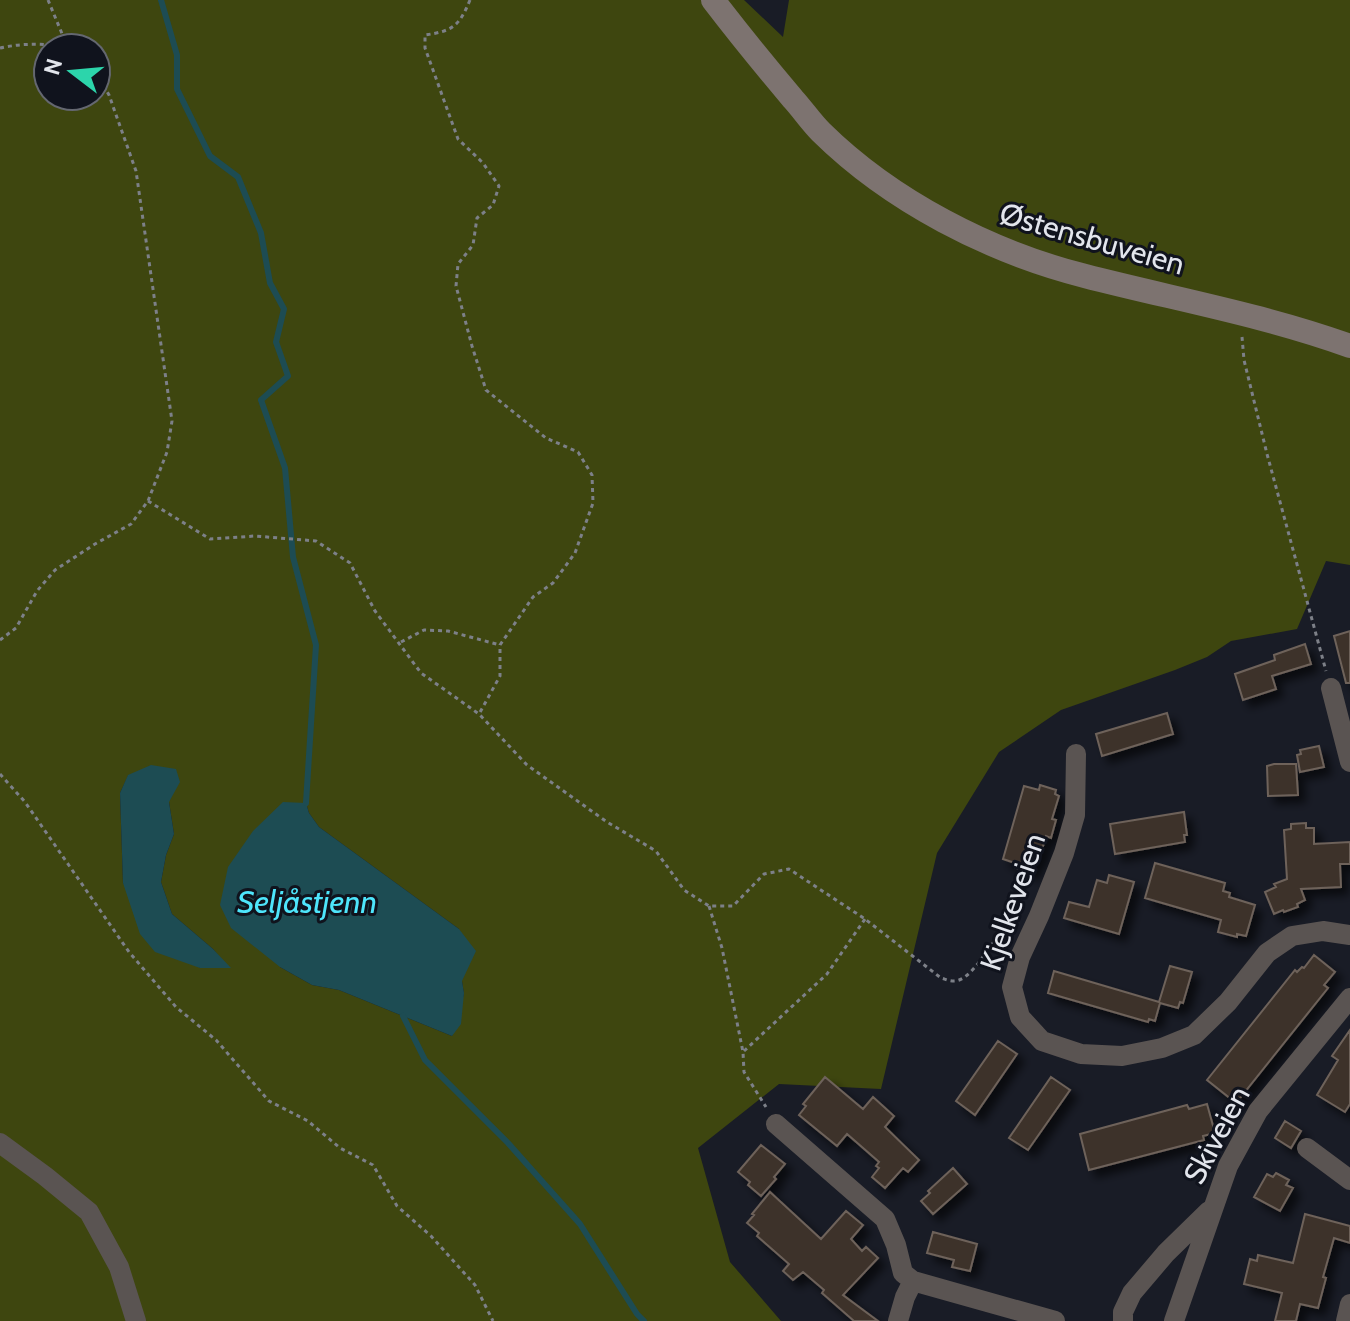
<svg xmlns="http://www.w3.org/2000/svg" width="1350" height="1321" font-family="Cabin,sans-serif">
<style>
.green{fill:#3e460f;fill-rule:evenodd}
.water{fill:#1d4c53}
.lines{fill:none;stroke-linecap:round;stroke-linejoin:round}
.stream{stroke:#1d4c53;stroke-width:6}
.building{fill:#3c322b;stroke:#6e625a;stroke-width:2;filter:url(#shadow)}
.path{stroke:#7d8088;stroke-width:3;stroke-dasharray:4 4;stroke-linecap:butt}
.street{stroke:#5a5452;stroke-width:20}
.secondary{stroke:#7d7370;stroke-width:24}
.labels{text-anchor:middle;stroke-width:6;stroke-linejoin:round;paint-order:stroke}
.street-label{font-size:30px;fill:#e2e5ec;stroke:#10131d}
.water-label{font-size:32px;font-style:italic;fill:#4ee5fb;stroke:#10131d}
</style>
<defs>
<filter id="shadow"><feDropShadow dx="7" dy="7" stdDeviation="4" flood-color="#0009"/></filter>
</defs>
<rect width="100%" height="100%" fill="#191c26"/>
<!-- green -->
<path class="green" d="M 0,0 L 744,0 L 783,37 L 789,0 L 1350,0 L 1350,565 L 1326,561 L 1297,629 L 1231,641 L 1207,657 L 1175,670 L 1061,710 L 999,752 L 937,853 L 881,1089 L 779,1084 L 698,1148 L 730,1262 L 781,1321 L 0,1321 ZM 48,48 L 96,48 L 96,96 L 48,96 ZM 128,776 L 169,802 L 174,834 L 166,855 L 161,882 L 172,914 L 213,949 L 229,968 L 200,968 L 123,883 L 120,793 ZM 306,803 L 309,813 L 319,827 L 459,929 L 462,981 L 464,994 L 452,1036 L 339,990 L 312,985 L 280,967 Z"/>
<!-- water -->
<path class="water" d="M 151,765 L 176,769 L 180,782 L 169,802 L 174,834 L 166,855 L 161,882 L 172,914 L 213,949 L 231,968 L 200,968 L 155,952 L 140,934 L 123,883 L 120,793 L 128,775 Z
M 283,802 L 306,803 L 309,813 L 319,827 L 459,929 L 476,951 L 462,981 L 464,993 L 461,1024 L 452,1036 L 339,990 L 312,985 L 280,967 L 231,928 L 220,905 L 228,867 L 253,831 Z"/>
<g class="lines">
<!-- stream -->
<path class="stream" d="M 161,0 L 177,55 L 177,89 L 210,156 L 238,177 L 261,233 L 270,283 L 284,309 L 276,342 L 288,376 L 261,400 L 285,468 L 293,557 L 316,645 L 306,803
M 403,1016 L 425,1060 L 508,1143 L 580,1224 L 637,1314 L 644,1321"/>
</g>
<!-- building -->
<path class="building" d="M 1350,631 L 1350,683 L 1346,683 L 1334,636 Z
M 1305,644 L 1311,664 L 1272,676 L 1276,689 L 1243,700 L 1235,674 L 1275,660 L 1274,655 Z
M 1167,713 L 1173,734 L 1102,756 L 1096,734 Z
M 1319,746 L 1324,767 L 1300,772 L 1297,755 L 1301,754 L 1300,750 Z
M 1274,764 L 1296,764 L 1298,795 L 1268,796 L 1267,766 Z
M 1040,785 L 1056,790 L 1055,794 L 1059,796 L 1052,819 L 1056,820 L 1051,838 L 1046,836 L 1039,860 L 1036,859 L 1032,873 L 1016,868 L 1018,864 L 1003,859 L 1024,786 L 1039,790 Z
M 1184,812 L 1187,835 L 1184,835 L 1185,842 L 1115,854 L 1110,824 Z
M 1306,823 L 1306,828 L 1314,828 L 1314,844 L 1350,842 L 1350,864 L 1340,864 L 1341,887 L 1301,889 L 1305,900 L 1297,904 L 1298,907 L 1284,912 L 1283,910 L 1274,914 L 1265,892 L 1276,887 L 1274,884 L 1287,879 L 1284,830 L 1291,829 L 1291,824 Z
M 1155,863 L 1225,883 L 1223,891 L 1230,893 L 1229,897 L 1255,905 L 1246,936 L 1237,934 L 1237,937 L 1218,932 L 1221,920 L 1145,898 Z
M 1109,875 L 1134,882 L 1119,934 L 1064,918 L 1069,902 L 1089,907 L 1097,880 L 1107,883 Z
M 1314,955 L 1335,972 L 1324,985 L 1328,988 L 1236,1103 L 1207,1080 L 1295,970 L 1297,972 L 1302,967 L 1304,968 Z
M 1170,966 L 1192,972 L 1183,1003 L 1180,1002 L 1178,1008 L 1160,1003 L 1155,1021 L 1149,1019 L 1148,1022 L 1048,993 L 1054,971 L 1159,1002 Z
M 1350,1030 L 1350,1104 L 1345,1112 L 1317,1095 L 1338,1060 L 1332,1056 Z
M 998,1041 L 1017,1054 L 975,1115 L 956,1101 Z
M 825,1077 L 863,1109 L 873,1097 L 894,1116 L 885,1127 L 919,1160 L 908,1172 L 903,1168 L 885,1188 L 872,1177 L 879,1168 L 876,1166 L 879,1162 L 847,1134 L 837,1146 L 799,1115 L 806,1106 L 803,1104 Z
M 1051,1077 L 1070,1090 L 1028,1150 L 1009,1138 Z
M 1207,1104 L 1215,1133 L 1203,1136 L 1204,1140 L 1089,1170 L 1080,1134 L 1187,1105 L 1189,1109 Z
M 1285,1121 L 1301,1131 L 1291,1148 L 1275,1138 Z
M 761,1145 L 785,1164 L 774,1177 L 776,1179 L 761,1196 L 748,1185 L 750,1182 L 738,1172 Z
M 953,1168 L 967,1184 L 933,1214 L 921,1201 L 930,1193 L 928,1191 Z
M 1276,1173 L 1289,1180 L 1286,1185 L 1293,1188 L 1280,1211 L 1254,1197 L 1267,1174 L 1273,1177 Z
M 770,1192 L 821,1239 L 846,1211 L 863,1225 L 851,1239 L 862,1251 L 866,1247 L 878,1258 L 843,1295 L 878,1321 L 854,1321 L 822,1293 L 824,1290 L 803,1272 L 793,1280 L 783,1271 L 789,1264 L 757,1236 L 759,1233 L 747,1223 L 754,1215 L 752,1214 Z
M 1305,1214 L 1350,1226 L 1350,1243 L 1334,1238 L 1323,1277 L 1326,1278 L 1318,1308 L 1300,1304 L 1296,1321 L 1275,1321 L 1282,1293 L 1244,1284 L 1250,1259 L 1257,1261 L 1258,1255 L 1293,1263 Z
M 933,1232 L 977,1244 L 970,1271 L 952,1267 L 954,1260 L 927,1253 Z"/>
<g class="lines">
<!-- path -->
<path class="path" d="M 48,0 L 68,48
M 470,0 C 459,27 452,31 425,35 L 425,48 L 458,139 L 483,163 L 499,186 L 493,205 L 477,218 L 473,245 L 458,264 L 456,286 L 472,346 L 486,390 L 546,438 L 578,452 L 592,475 L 593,503 L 575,553 L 553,583 L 533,597 L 500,645 L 500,676 L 479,714
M 0,48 C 23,43 46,43 68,48
M 1242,337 L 1244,360 L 1267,454 L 1326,671
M 148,501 L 210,539 L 255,536 L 316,541 L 350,563 L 375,611 L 421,673 L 479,714 L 527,765 L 607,822 L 656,851 L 684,890 L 709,906 L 733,906 L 764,874 L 789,869 L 865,919 L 941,978 C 945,979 949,981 954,981 C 971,981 987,948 999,936 L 1010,936
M 0,640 L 16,628 L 37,591 L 55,570 L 95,544 L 131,524 L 148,501 L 167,452 L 172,421 L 136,171 L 109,95 L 96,73
M 401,642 L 424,630 L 448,631 L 500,645
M 0,774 L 25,802 L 129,952 L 176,1007 L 216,1040 L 269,1101 L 308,1121 L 340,1148 L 373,1165 L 397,1206 L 431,1236 L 475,1285 L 493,1321
M 709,906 L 722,948 L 743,1052 L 744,1072 L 766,1107
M 744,1051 L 827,974 L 865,919"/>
<!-- street -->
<path class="street" d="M 1331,688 L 1350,762
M 1076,754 L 1075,815 L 1064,853 L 1039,916 L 1020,957 L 1012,987 L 1020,1017 L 1042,1041 L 1081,1054 L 1122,1056 L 1162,1048 L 1194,1035 L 1228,1002 L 1267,953 L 1292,936 L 1323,931 L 1350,935
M 776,1124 L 885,1219 L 896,1245 L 903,1273 L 913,1281 L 1055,1321
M 0,1143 L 45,1176 L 89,1212 L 119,1267 L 136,1321
M 1307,1148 L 1350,1180
M 898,1321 L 905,1297 L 913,1281
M 1123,1321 L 1123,1312 L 1132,1293 L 1166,1253 L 1209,1211
M 1174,1321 L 1228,1166 L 1258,1111 L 1350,998
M 1346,1321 L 1350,1304"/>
<!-- secondary -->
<path class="secondary" d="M 713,0 C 739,34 766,67 793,99 C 803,110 811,122 821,132 C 891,201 990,252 1085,276 C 1174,299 1264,315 1350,346"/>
</g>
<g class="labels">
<!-- street labels -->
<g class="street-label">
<text transform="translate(1092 239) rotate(16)" y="10">Østensbuveien</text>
<text transform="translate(1013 902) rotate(-71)" y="10">Kjelkeveien</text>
<text transform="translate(1217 1135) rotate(-62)" y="10">Skiveien</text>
</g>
<!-- water labels -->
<g class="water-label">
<text x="307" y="913">Seljåstjenn</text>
</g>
</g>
<!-- north arrow -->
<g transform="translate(72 72) rotate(286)"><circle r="38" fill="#10131d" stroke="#646770" stroke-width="2"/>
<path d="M0-6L14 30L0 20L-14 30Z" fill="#2cd5ab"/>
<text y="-12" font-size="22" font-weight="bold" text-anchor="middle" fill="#e2e5ec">N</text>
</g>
</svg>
